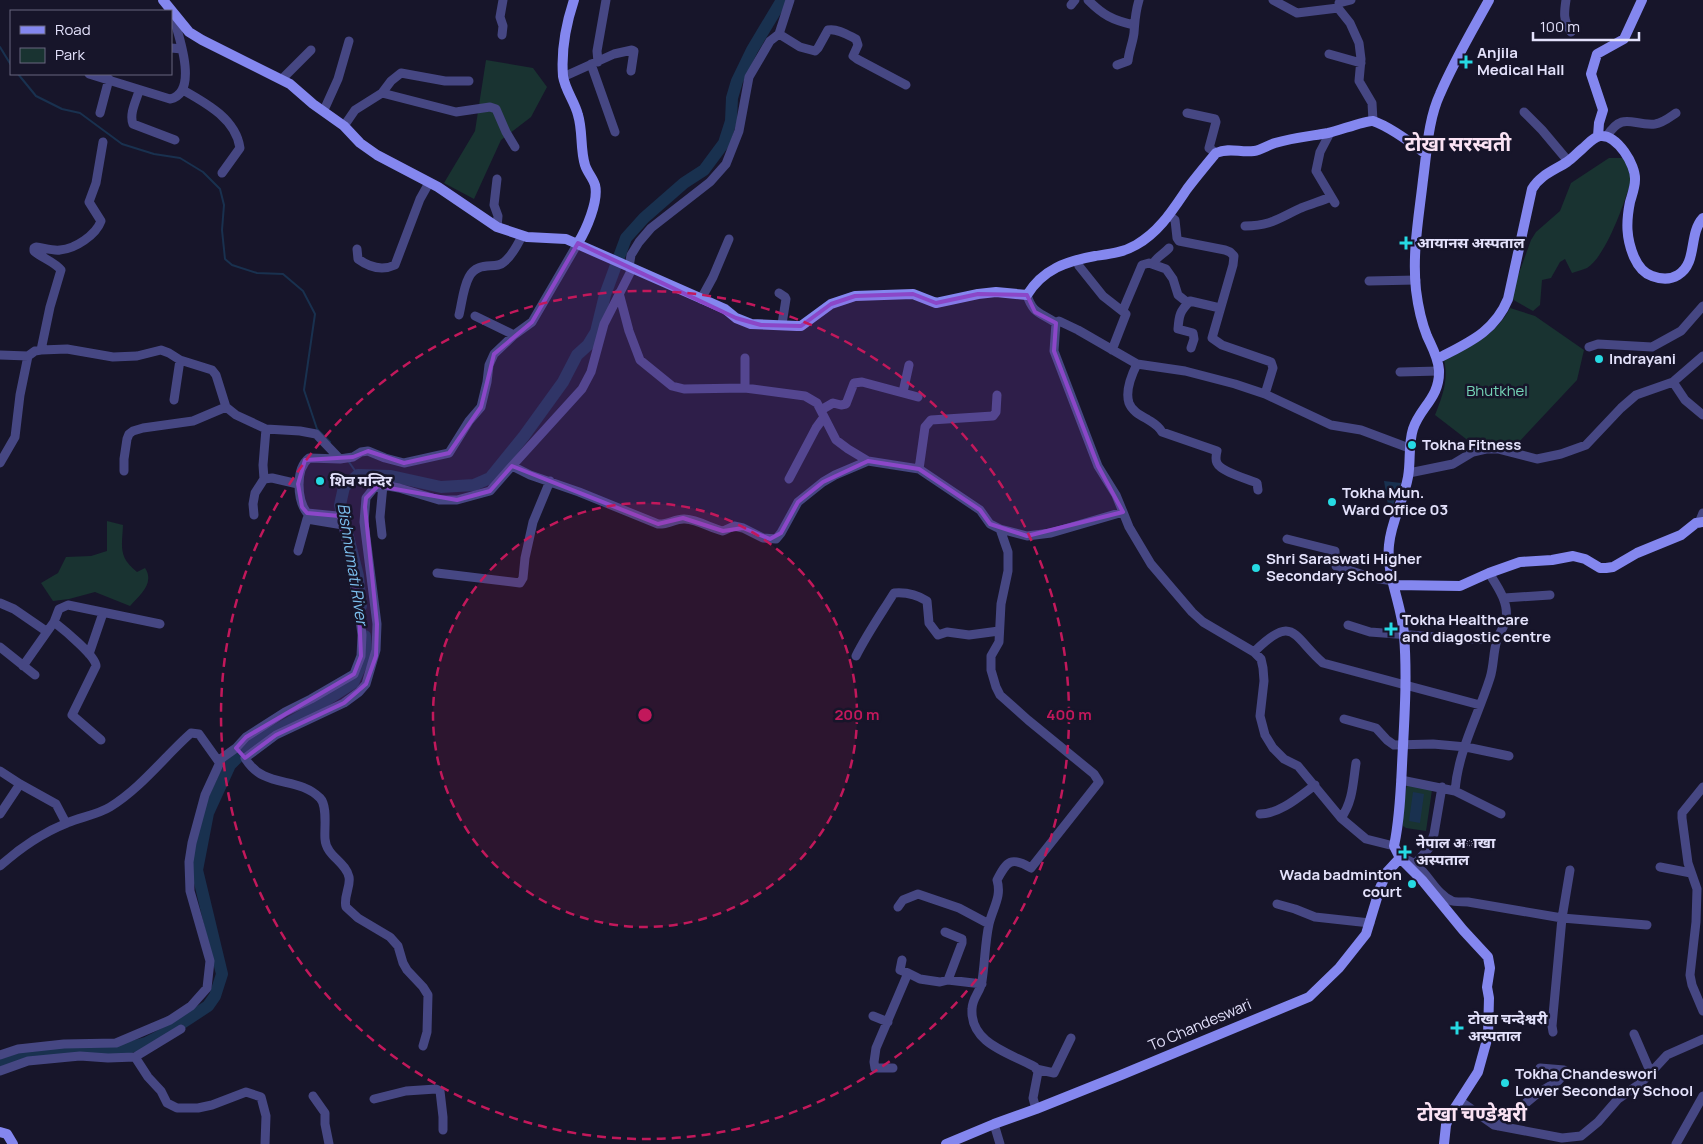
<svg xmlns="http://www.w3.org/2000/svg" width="1703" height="1144" font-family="Manrope,'Noto Sans Devanagari',sans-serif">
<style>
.green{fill:#193331}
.water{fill:#19314f}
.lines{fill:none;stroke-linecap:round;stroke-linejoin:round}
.stream{stroke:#19314f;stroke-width:2}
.river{stroke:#19314f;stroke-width:12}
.street{stroke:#464783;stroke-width:9}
.secondary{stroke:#8487ef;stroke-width:10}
.marked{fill:#8b47c8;fill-opacity:0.2;stroke:#8b47c8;stroke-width:4;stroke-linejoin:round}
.ring{fill:none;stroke:#c2185b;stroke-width:2.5;stroke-dasharray:9 6}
.poi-dot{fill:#26dae3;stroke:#17152a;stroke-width:2}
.labels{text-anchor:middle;stroke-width:5;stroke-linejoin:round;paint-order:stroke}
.poi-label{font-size:15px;font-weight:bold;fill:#e3e1fb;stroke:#17152a;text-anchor:start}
.park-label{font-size:15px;fill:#75d4b7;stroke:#17152a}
.street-label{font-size:15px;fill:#e3e1fb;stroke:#17152a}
.water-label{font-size:16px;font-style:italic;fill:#7cbfee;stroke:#17152a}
.district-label{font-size:20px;font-weight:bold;fill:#fbe3f4;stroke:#17152a}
.centre{fill:#c2185b;stroke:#17152a;stroke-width:2.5}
.ring-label{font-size:15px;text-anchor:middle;font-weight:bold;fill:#c2185b;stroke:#17152a;stroke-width:5;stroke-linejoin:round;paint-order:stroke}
</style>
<rect width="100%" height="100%" fill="#17152a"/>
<!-- green -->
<path class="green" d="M 486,60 L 533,68 L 547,87 L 531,117 L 501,140 L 474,199 L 444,183 L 475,131 Z
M 1609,158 L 1625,158 L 1632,178 C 1625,201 1607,255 1587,268 C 1583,270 1577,271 1572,273 L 1565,259 L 1560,262 L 1551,278 L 1542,280 L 1540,305 L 1533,311 L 1510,298 L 1531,240 L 1536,232 L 1560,211 L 1571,183 Z
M 1510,308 L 1535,316 L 1584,350 L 1577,380 L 1518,443 L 1486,445 L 1470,442 L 1435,415 C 1442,397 1449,380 1444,360 C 1470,347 1496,335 1510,308 Z
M 107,521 L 123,525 C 122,547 118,557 137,572 L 145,568 C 155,583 140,595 130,606 L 95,592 L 69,599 L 53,601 L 41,583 L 58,573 L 66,557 L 91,556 L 107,551 Z
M 1407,783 L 1432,790 L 1426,831 L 1406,828 L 1403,826 L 1402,819 Z"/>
<!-- water -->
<path class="water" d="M 1384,481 L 1401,483 L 1393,505 L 1388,505 Z
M 1413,792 L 1424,794 L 1420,823 L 1409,821 Z"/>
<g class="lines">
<!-- stream -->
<path class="stream" d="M 0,47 L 11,65
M 18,74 L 36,96 L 62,109 L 80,113 L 122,144 L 154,154 L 180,158 L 203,172 L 220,189 L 224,205 L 222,230 L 225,259 L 232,265 L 257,273 L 283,274 L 303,291 L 315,314 L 304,390 L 317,429 L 330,442
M 349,462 L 358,475"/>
<!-- river -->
<path class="river" d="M 361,606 L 358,576 L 340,505 L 344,487 L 358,475 L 391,476 L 441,487 L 474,485 L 490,478 L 524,436 L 563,382 L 577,355 L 588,345 L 596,332 L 605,295 L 626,238 L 644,218 L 684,183 L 704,170 L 724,143 L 731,121 L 732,98 L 737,81 L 752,50 L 782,0
M 0,1065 L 38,1053 L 84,1049 L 124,1049 L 146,1043 L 173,1029 L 208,1006 L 215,996 L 222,974 L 197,870 L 208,813 L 230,765 L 250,745 L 303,715 L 353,683 L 366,654 L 365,636"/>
<!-- street -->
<path class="street" d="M 1088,0 C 1103,15 1112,20 1134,25
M 1273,0 L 1297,13 L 1338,8 L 1350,23 L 1359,43 L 1361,59 L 1359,81 L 1372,103 L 1373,121
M 1566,0 C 1564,13 1563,20 1571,32
M 1339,3 L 1351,0
M 1071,5 L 1075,0
M 779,34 L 790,0
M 502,35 L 503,26 L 500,17 L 503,0
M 171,48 L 182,49
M 1329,54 L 1361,63
M 598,62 L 597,51 L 606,0
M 591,64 L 615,132
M 1117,65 L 1128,61 C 1129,51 1133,42 1134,33 C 1135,20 1135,13 1139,0
M 89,74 L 170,99 C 200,93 178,33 172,13
M 563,77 L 614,54 L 632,50 L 634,51 L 631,71
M 282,79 L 311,50
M 183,90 C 206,103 236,119 240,148 L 222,173
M 139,91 C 136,101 129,114 133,124 L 175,140
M 382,93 L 391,81 L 401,73 L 445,81 L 469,81
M 324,110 L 338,79 L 349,41
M 1524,112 L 1542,130 L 1568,161
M 100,113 L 109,79
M 1187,113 L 1215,119 L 1216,122 L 1209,148 L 1216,153
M 344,126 L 355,110 L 382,93 L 456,112 L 490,107 L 496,109 L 506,132 L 515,147
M 1330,133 L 1320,152 L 1316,171 L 1335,203
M 1607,136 C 1623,111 1632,126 1655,124 C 1663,123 1670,117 1676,113
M 497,179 L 494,205 L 498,216 L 497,227
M 1170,216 L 1175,220 L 1177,238 L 1179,241 L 1225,250 L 1230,252 L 1234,256 L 1233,265 L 1212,338 L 1222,345 L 1271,362 L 1273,368 L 1265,394
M 1245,226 C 1271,226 1279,218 1301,208 C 1311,204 1321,201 1331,197
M 357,249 L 358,259 C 369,267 382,271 395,265 L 420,199 L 429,183
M 1076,260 L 1079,266 L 1103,296 L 1126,314 L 1112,350
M 1153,264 C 1156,257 1164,254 1169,248
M 629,267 L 631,255 L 639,242 L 651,228 L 710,182 L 726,164 L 739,131 L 749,77 L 770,41 L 779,34 L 800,47 L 815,51 L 818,48 L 828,30 C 837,28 848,35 856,39 L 858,45 L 853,56 L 857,59 L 906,85
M 1369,281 L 1416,280
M 619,293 L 629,331 L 640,360 L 672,386 L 684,389 L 745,388 L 805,396 L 817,403 L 836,440 L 848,449 L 868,461 L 919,469 L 980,510 L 990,524 L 1000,529 L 1027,536 L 1051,533 L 1123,512 L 1129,527 L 1151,564 L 1192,612 L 1203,622 L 1254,652 L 1261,659 L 1263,668 L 1264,681 L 1260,716 L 1265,735 L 1273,748 L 1284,759 L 1298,766 L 1341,818 L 1366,839 L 1394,846
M 779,293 L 785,297 L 786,299 L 782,324
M 1027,295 C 1033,314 1040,312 1056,323 L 1059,321 L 1078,330 L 1137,364 L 1185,371 L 1235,384 L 1265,394 L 1331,425 L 1361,430 L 1409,448
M 701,299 L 713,277 L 729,239
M 1123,310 L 1142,265 L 1149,263 L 1166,269 L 1173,279 L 1178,295 L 1188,303
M 459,315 C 462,303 463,288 469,277 C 478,260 496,270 504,262 C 512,256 518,244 522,236
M 475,316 L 514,335
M 1056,323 L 1054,351 L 1098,466 L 1116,495 L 1123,512
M 1589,347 L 1598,344 L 1652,347 L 1681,331 L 1703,306
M 1191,348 L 1194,339 L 1193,333 L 1178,329 C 1179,315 1180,311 1190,301 L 1220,308
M 41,350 L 50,307 L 61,270 C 55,262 42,258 34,251 L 34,248 L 36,247 C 44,248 53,251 60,250 C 75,249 96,235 101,221 L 89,202 L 96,183 L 103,142
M 0,355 L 28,356 L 35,351 L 41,350 L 67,349 L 113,357 L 137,356 L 161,350 L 169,353 L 180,360 L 212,370 L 216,375 L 226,407 L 236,415 L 266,429 L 300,431 L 316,434 L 340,459
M 745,358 L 745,388
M 1137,364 C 1132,374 1125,391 1129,403 C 1132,411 1140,415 1147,419 C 1153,423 1158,425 1162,432 L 1217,451 C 1216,455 1215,459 1217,463 C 1221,472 1248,479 1257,483 L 1258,490
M 1400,372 L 1439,371
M 1673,382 L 1685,400 L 1703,415
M 903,392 L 909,365
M 174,400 L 180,360
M 821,410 L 833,403 L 841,405 L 846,404 L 854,383 L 862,382 L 918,397
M 0,463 L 15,437 L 20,395 L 28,356
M 512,466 L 582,389 L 591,372 L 604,324 L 632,269
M 919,469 L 925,427 L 931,420 L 993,416 L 996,412 L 997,395
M 124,471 L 124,459 L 127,439 L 129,434 L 133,431 L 143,428 L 193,421 L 226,407
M 1409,473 L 1453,464 L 1473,452 L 1486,449 L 1498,449 L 1537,459 L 1561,454 L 1586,445 L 1621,408 L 1636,395 L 1673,382 L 1703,356
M 264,479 L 272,478 L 298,484
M 789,479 L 816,428 L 824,417
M 254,515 L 253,504 L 255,493 L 264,479 L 263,465 L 266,429
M 1699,523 L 1703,513
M 1000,529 L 1008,552 L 1008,571 L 1001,604 L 999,642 L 991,656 L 991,670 L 996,687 L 1000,695 L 1028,720 L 1094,774 L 1099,782 L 1031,868 C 1011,856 1007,861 997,880 C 1002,897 993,907 989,924 C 985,942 985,962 982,981 C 981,991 972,998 972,1009 C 970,1044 1010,1053 1035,1067 L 1038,1072 L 1033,1098 L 1036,1109
M 382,535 L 380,517 L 383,485
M 1287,539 L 1335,551 L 1336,566 L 1373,578 L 1394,581
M 298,551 L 307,519 L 343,525
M 437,573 L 520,583 L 523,578 L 525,558 L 533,522 L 550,481
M 1504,598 L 1550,595
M 0,603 L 14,609 L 46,631
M 54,622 L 59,609 L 68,605 L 160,624
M 1348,625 L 1370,632 L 1463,639 L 1497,639
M 0,647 L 35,675
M 1254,652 C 1294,612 1293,637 1323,663 L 1480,705
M 89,654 L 103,613
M 856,656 C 867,634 881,614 894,593 C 906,592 916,594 927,601 L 929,623 L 938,635 L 947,632 L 969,635 L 999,631
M 23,666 L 54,622 C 63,629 96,656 96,666 L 72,715 L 101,740
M 1344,719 L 1376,728 L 1387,740 L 1394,745 L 1433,744 L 1466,747 L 1509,756
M 0,771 L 20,784 L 56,804 L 66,823
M 1401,780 L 1455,791 L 1501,814
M 1703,787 L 1682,813 L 1682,818 L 1688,863 L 1697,889 L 1696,922 L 1690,975 L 1692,985 L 1703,1011
M 1455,791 C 1458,751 1478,716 1490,678 C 1494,666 1493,652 1497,640 C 1499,633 1505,626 1506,619 C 1509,602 1497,586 1489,573
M 0,814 L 20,784
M 1260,814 C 1280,814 1300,796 1315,785
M 1341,818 C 1353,802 1353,782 1356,763
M 1400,858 C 1426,862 1431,892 1452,901 C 1456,902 1464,902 1468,902 L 1562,918 L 1647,925
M 1415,864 L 1429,848 L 1434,834 L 1442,787
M 0,866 C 20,848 42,833 67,823 C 80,817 97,815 110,807 C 141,788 164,757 191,733 L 199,734 L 219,762
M 1660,867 L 1691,873
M 1277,904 L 1295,909 L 1315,917 L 1370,923
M 898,907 L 903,900 L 918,894 L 959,908 L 989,924
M 945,932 L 962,939 L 962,943 L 948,980
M 902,960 L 900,970 L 908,973
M 873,1016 L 888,1022
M 1553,1032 L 1552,1026 L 1562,918 L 1570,870
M 1634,1034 L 1650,1071
M 423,1046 L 427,1032 L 428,995 L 423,987 L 407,970 L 403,963 L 398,946 L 390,937 L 358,918 L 346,907 C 343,897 351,887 349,877 C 346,862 326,856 325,839 C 324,829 328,806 320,798 C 297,775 264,790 245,758 L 276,735 L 344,703 L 359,692 L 366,684 L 376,650 L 377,624 L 364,522 L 366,498 L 374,488 L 383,485 L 399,488 L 439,500 L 457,500 L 490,491 L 512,466 L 530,475 L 579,492 L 658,524 C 668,525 676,518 685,519 C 699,520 710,528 723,531 L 734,526 L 743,528 L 763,538 L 776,539 L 781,533 L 798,502 L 823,482 L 835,475 L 868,461
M 0,1055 L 18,1049 L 64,1044 L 116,1043 L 170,1020 L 191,1006 L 207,988 L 210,961 L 190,891 L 189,862 L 192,843 L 205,795 L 222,758 L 236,748 L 246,737 L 285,712 L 311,699 L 354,674 L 361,656 L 362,635 L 359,611 L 343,525 L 340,517 L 337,516 L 307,513 C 297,500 295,469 309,458 L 340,459 L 353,457 L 361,452 L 368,451 L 385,458 L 404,463 L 449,453 L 469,421 L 481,407 L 487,382 L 489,365 L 494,354 L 514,335 L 532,322 L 578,243
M 135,1057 L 148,1077 L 161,1091 L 167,1103 L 177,1108 L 198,1108 L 212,1105 L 246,1092 L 261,1097 L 266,1116 L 265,1144
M 893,1068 L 875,1068 L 874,1062 L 876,1048 L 908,973 L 920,979 L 940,982 L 948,980 L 982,984
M 1036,1069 L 1054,1073 L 1071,1038
M 0,1071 L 28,1061 L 80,1056 L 108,1058 L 135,1057 L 181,1029
M 313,1096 L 325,1113 L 325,1124 L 329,1144
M 374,1099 L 406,1091 L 436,1089 L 440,1091 L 443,1117 L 443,1130
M 1460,1101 L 1494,1125 L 1562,1138 L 1581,1136 L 1598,1122 L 1618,1099 L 1641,1083 L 1667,1055 L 1703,1039
M 994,1124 L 1000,1144
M 1498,1126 L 1538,1093 L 1558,1081 L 1566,1072 L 1564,1070 L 1540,1068
M 1676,1144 L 1703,1096"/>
<!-- secondary -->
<path class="secondary" d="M 163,0 L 189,32 L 202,40 L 290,84 L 313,104 L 344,126 L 360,143 L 377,155 L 438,187 L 497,227 L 527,237 L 566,239 L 725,309 L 736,318 L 751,324 L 797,326 L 801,326 L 831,304 L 855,296 L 913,294 L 936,303 L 978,294 L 996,292 L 1027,295 C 1043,269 1067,261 1095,256 C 1109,254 1122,253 1136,245 C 1159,232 1172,211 1187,189 C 1196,177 1206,165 1216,153 C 1230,147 1240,153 1254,151 C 1261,150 1268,145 1275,143 C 1292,138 1311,136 1328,133 C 1338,131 1367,120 1373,121 C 1388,126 1413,144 1426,154
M 574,0 C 566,24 561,50 563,76 C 565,90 575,102 578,115 C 583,131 580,149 585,165 C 587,172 593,178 595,185 C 599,201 586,230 578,243
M 1598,136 L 1599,123 L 1603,110 L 1591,74 L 1597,54 L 1624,39 L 1642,0
M 1437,359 C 1467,343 1494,333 1508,299 L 1532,189 C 1540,175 1555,170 1567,162 C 1573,158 1577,153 1582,149 C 1587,145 1593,137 1600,136 C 1617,134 1636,165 1635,180 C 1635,187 1632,195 1630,202 C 1626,222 1626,238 1634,257 C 1638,266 1643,273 1652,276 C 1660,279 1670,280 1678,275 C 1698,263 1688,234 1703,218
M 1395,585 L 1460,586 L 1489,573 L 1520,562 L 1552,560 L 1573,556 L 1585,559 L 1600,568 L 1606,568 L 1613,567 L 1637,553 L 1681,535 L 1696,523 L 1703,522
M 0,1132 L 7,1134 L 13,1144
M 946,1144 L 994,1124 L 1036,1109 L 1121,1075 L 1309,997 L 1339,968 L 1366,934 L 1380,888 L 1387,872 L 1400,858
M 1444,1144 L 1446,1125 L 1449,1117 L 1478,1072 L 1488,1036 L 1489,998 L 1487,987 L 1490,968 L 1488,957 L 1463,930 L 1422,880 L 1400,858 L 1394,846 C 1401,813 1401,779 1403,746 C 1405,709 1407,672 1404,635 C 1402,605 1386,575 1389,545 C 1391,521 1404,500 1408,477 C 1411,461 1408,445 1413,429 C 1420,407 1440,398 1439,370 C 1438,357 1432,347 1427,336 C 1421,321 1418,306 1416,290 C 1412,253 1419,216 1423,180 C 1427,151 1428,120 1440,94 C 1454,61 1472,31 1489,0"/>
</g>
<!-- marked area -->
<path class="marked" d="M 578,243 L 736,318 L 761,325 L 801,326 L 831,304 L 855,296 L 913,294 L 936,303 L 978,294 L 1027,295 L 1035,312 L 1056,323 L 1054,351 L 1098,466 L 1123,512 L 1027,536 L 990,524 L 980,510 L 919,469 L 868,461 L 823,482 L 798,502 L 781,533 L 770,539 L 743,528 L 723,531 L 683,518 L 658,524 L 512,466 L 490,491 L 457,500 L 378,486 L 366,498 L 365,507 L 377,624 L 376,656 L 366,684 L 344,703 L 276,735 L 245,758 L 236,748 L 246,737 L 354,674 L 361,656 L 359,611 L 339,516 L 307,513 L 302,507 L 298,484 L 305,460 L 353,457 L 368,451 L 404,463 L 449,453 L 481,407 L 494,354 L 532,322 Z"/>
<!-- distance rings -->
<circle cx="645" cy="715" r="212" fill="#c2185b" fill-opacity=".12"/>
<g class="ring">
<circle cx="645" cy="715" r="212"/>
<circle cx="645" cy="715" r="424"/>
</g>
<!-- markers -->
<g class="poi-dot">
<path d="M1463.5 54.5h5v5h5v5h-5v5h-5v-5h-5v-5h5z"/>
<path d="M1403.5 235.5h5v5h5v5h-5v5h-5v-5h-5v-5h5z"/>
<circle cx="1599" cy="359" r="5"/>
<circle cx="1412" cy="445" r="5"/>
<circle cx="320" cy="481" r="5"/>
<circle cx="1332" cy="502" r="5"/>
<circle cx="1256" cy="568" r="5"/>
<path d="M1388.5 621.5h5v5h5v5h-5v5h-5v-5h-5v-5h5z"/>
<path d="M1402.5 844.5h5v5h5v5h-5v5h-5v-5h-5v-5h5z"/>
<circle cx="1412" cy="884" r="5"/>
<path d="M1454.5 1020.5h5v5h5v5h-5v5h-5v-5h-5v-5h5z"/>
<circle cx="1505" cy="1083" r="5"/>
</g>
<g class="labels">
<!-- poi labels -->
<g class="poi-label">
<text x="1477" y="58">Anjila<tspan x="1477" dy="17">Medical Hall</tspan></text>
<text x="1417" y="248">आयानस अस्पताल</text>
<text x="1609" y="364">Indrayani</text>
<text x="1422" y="450">Tokha Fitness</text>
<text x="330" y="486">शिव मन्दिर</text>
<text x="1342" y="498">Tokha Mun.<tspan x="1342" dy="17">Ward Office 03</tspan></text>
<text x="1266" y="564">Shri Saraswati Higher<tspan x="1266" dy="17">Secondary School</tspan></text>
<text x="1402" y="625">Tokha Healthcare<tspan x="1402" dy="17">and diagostic centre</tspan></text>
<text x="1416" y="848">नेपाल अाखा<tspan x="1416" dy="17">अस्पताल</tspan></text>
<text x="1402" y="880" text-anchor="end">Wada badminton<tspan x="1402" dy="17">court</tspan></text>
<text x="1468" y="1024">टोखा चन्देश्वरी<tspan x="1468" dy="17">अस्पताल</tspan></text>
<text x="1515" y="1079">Tokha Chandeswori<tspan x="1515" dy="17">Lower Secondary School</tspan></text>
</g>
<!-- park labels -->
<g class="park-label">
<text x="1497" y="396">Bhutkhel</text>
</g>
<!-- street labels -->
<g class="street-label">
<text transform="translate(1200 1025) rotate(-23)" y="5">To Chandeswari</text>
</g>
<!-- water labels -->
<g class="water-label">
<text transform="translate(353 564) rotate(81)" y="6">Bishnumati River</text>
</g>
<!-- district labels -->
<g class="district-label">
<text x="1458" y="151">टोखा सरस्वती</text>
<text x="1472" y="1121">टोखा चण्डेश्वरी</text>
</g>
</g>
<circle cx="645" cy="715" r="8" class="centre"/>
<g class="ring-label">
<text x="857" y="720">200 m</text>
<text x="1069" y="720">400 m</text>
</g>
<!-- legend -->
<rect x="10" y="10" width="162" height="65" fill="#17152a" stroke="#69677e"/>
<rect x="20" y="26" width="25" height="8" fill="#8487ef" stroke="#69677e"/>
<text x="55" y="35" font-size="15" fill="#e3e1fb">Road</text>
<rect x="20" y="48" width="25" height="15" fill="#193331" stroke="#69677e"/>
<text x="55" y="60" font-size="15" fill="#e3e1fb">Park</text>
<!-- scale -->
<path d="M1533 32v8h106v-8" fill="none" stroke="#e3e1fb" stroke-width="2.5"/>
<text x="1540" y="32" font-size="15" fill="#e3e1fb" stroke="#17152a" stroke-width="4" paint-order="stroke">100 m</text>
</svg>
